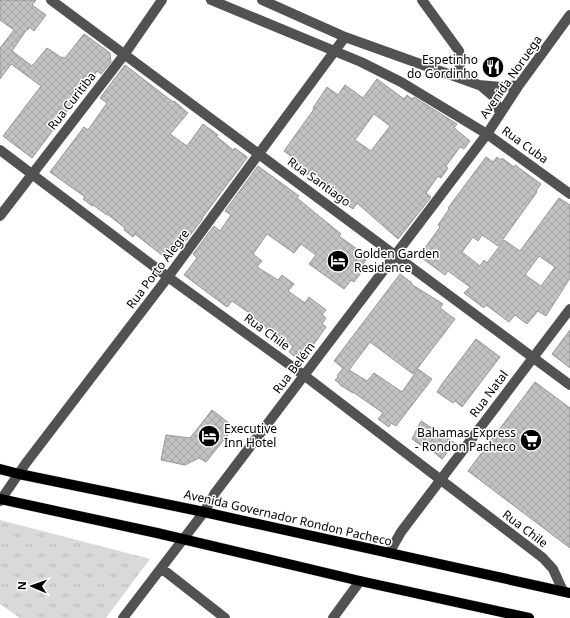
<svg xmlns="http://www.w3.org/2000/svg" width="570" height="618" font-family="'Noto Sans',sans-serif">
<style>
.grass{fill:url(#grass-tufts)}
.building{fill:url(#building-cross-hatch);stroke:#969696;fill-rule:evenodd}
.lines{fill:none;stroke-linecap:round;stroke-linejoin:round}
.major-casing{stroke:#dbdbdb;stroke-width:11}
.minor{stroke:#525252;stroke-width:10}
.major{stroke:#000;stroke-width:10}
.labels{text-anchor:middle;stroke-width:3;stroke-linejoin:round;paint-order:stroke}
.poi-label{font-size:12px;fill:#000;stroke:#fff;text-anchor:end}
.street-label{font-size:12px;fill:#000;stroke:#fff}
</style>
<defs>
<pattern id="grass-tufts" width="24" height="20" patternUnits="userSpaceOnUse"><rect width="24" height="20" fill="#d9d9d9"/><path d="M3 7l-1-3M5 7V3M7 7l1-3M15 17l-1-3M17 17v-4M19 17l1-3" fill="none" stroke="#b8b8b8"/></pattern>
<pattern id="building-cross-hatch" width="8" height="8" patternUnits="userSpaceOnUse"><rect width="8" height="8" fill="#c2c2c2"/><path d="M0 0l8 8M0 8l8-8" fill="none" stroke="#a5a5a5"/></pattern>
</defs>
<rect width="100%" height="100%" fill="#fff"/>
<!-- grass -->
<path class="grass" d="M 0,520 L 150,559 L 106,618 L 20,618 L 0,604 Z"/>
<!-- building -->
<path class="building" d="M 0,0 L 36,0 L 32,5 L 46,15 L 34,31 L 29,27 L 28,30 L 27,29 L 12,51 L 32,66 L 47,48 L 62,58 L 63,57 L 65,58 L 84,34 L 110,53 L 111,62 L 101,74 L 97,71 L 91,80 L 85,76 L 71,95 L 77,98 L 32,158 L 3,136 L 41,86 L 11,64 L 0,79 L 0,48 L 14,30 L 0,20 Z
M 125,65 L 173,102 L 174,101 L 188,113 L 170,134 L 187,146 L 203,124 L 218,135 L 216,136 L 233,150 L 235,148 L 247,157 L 247,158 L 202,218 L 203,218 L 182,246 L 180,244 L 168,260 L 135,234 L 133,237 L 124,230 L 125,228 L 107,214 L 107,215 L 93,205 L 92,206 L 83,199 L 85,197 L 50,172 L 84,127 L 88,130 L 107,103 L 100,98 Z
M 377,79 L 404,99 L 407,95 L 412,99 L 414,97 L 457,124 L 454,128 L 470,141 L 464,149 L 460,147 L 446,166 L 448,168 L 441,178 L 438,176 L 426,193 L 431,197 L 398,239 L 357,203 L 353,209 L 325,188 L 326,186 L 309,173 L 307,175 L 294,165 L 297,161 L 284,151 L 314,109 L 313,108 L 327,87 L 338,95 L 345,85 L 363,98 ZM 374,114 L 390,126 L 371,151 L 355,140 Z
M 486,157 L 493,162 L 497,157 L 501,160 L 502,158 L 514,167 L 515,165 L 541,184 L 536,191 L 537,192 L 498,246 L 482,235 L 478,241 L 473,237 L 462,252 L 480,266 L 484,260 L 487,263 L 504,240 L 520,251 L 559,198 L 570,205 L 570,278 L 546,316 L 538,311 L 527,324 L 515,315 L 509,322 L 486,305 L 484,308 L 464,293 L 470,287 L 448,271 L 445,275 L 419,256 L 440,227 L 438,225 L 449,209 L 448,208 ZM 539,256 L 555,267 L 541,286 L 525,275 Z
M 258,166 L 299,196 L 297,198 L 341,234 L 339,236 L 368,257 L 361,267 L 364,269 L 354,282 L 351,280 L 344,289 L 309,264 L 316,255 L 301,244 L 294,253 L 267,234 L 253,254 L 262,261 L 257,267 L 278,280 L 282,275 L 294,284 L 288,291 L 305,303 L 309,297 L 326,310 L 322,315 L 326,318 L 322,324 L 326,327 L 301,362 L 289,352 L 293,346 L 277,335 L 276,336 L 266,329 L 266,327 L 248,312 L 232,301 L 227,307 L 184,275 L 197,258 L 193,254 L 214,226 L 220,231 L 231,215 L 225,211 Z
M 400,274 L 412,283 L 411,284 L 443,304 L 440,308 L 455,319 L 413,374 L 370,342 L 349,370 L 367,381 L 374,373 L 402,392 L 418,369 L 432,379 L 396,426 L 391,423 L 389,427 L 378,419 L 383,413 L 353,392 L 353,393 L 340,385 L 340,384 L 335,380 L 338,377 L 337,376 L 343,368 L 334,361 Z
M 570,330 L 570,368 L 552,354 Z
M 476,339 L 500,357 L 462,407 L 455,401 L 453,403 L 437,392 L 442,384 Z
M 535,382 L 570,408 L 570,548 L 468,471 Z
M 212,410 L 234,427 L 206,462 L 199,458 L 185,465 L 161,460 L 166,435 L 190,438 Z
M 421,421 L 455,443 L 442,459 L 426,446 L 425,448 L 412,439 Z"/>
<g class="lines">
<!-- major casing -->
<g class="major-casing">
<path id="major" d="M 0,469 L 19,474 L 204,512 L 570,593
M 0,499 L 157,533 L 360,581 L 529,618"/>
</g>
<!-- minor -->
<path class="minor" d="M 51,0 L 570,385
M 211,0 L 361,62 L 401,82 L 487,134 L 570,194
M 262,0 L 345,37 L 479,85 L 501,87 L 519,85
M 422,0 L 459,51 C 462,60 460,67 457,77
M 481,86 L 494,97 L 500,113
M 0,150 L 168,277 L 305,376 L 543,558 L 553,569 L 563,591
M 0,216 L 124,55 L 162,0
M 0,501 L 26,463 L 168,277 L 345,37
M 389,553 L 401,532 L 570,309
M 161,568 L 225,618
M 123,618 L 204,512 L 215,493 L 487,134 L 519,85 L 570,15
M 333,618 L 360,581"/>
<!-- major -->
<use href="#major" class="major"/>
</g>
<!-- icons -->
<defs>
<g id="restaurant-disc" transform="scale(1.15)"><circle r="9.5" fill="#000" stroke="#fff"/><path d="M-5-6h1v4h1v-4h1v4h1v-4h1v5L-1.5 .5V6h-2V.5L-5-1ZM5-6V6H3V1.5H1.5Q1.5-4 5-6Z" fill="#fff"/></g>
<g id="hotel-disc" transform="scale(1.15)"><circle r="9.5" fill="#000" stroke="#fff"/><path d="M-6-4.5h1.5V1H6V5H4.5V3h-9V5H-6ZM-4 0a1.8 1.8 0 1 1 3.6 0ZM.5 0V-2.5h3Q6-2.5 6 0Z" fill="#fff"/></g>
<g id="supermarket-disc" transform="scale(1.15)"><circle r="9.5" fill="#000" stroke="#fff"/><path d="M-6-5.5h2.5l.6 2H6L4.5 2H-2.5L-4.4-4H-6ZM-1.5 3.2a1.3 1.3 0 1 0 .1 0ZM3 3.2a1.3 1.3 0 1 0 .1 0Z" fill="#fff"/></g>
</defs>
<g fill-rule="evenodd">
<use href="#restaurant-disc" x="493" y="67"/>
<use href="#hotel-disc" x="338" y="261"/>
<use href="#hotel-disc" x="209" y="436"/>
<use href="#supermarket-disc" x="531" y="440"/>
</g>
<g class="labels">
<!-- poi labels -->
<g class="poi-label">
<text x="478" y="64">Espetinho<tspan x="478" dy="14">do Gordinho</tspan></text>
<text x="354" y="258" text-anchor="start">Golden Garden<tspan x="354" dy="14">Residence</tspan></text>
<text x="224" y="433" text-anchor="start">Executive<tspan x="224" dy="14">Inn Hotel</tspan></text>
<text x="516" y="437">Bahamas Express<tspan x="516" dy="14">- Rondon Pacheco</tspan></text>
</g>
<!-- street labels -->
<g class="street-label">
<text transform="translate(511 77) rotate(-55)" y="4">Avenida Noruega</text>
<text transform="translate(72 101) rotate(-52)" y="4">Rua Curitiba</text>
<text transform="translate(525 145) rotate(36)" y="4">Rua Cuba</text>
<text transform="translate(319 182) rotate(36)" y="4">Rua Santiago</text>
<text transform="translate(158 269) rotate(-53)" y="4">Rua Porto Alegre</text>
<text transform="translate(267 332) rotate(36)" y="4">Rua Chile</text>
<text transform="translate(294 368) rotate(-53)" y="4">Rua Belém</text>
<text transform="translate(489 394) rotate(-53)" y="4">Rua Natal</text>
<text transform="translate(288 518) rotate(13)" y="4">Avenida Governador Rondon Pacheco</text>
<text transform="translate(525 529) rotate(37)" y="4">Rua Chile</text>
</g>
</g>
<!-- north arrow -->
<g transform="translate(32 586) rotate(272)" stroke="#ffffff" stroke-width="3" paint-order="stroke">
<path d="M0-3L7 15L0 10L-7 15Z" fill="#000000"/>
<text y="-6" font-size="11" font-weight="bold" text-anchor="middle" fill="#000000">N</text>
</g>
</svg>
